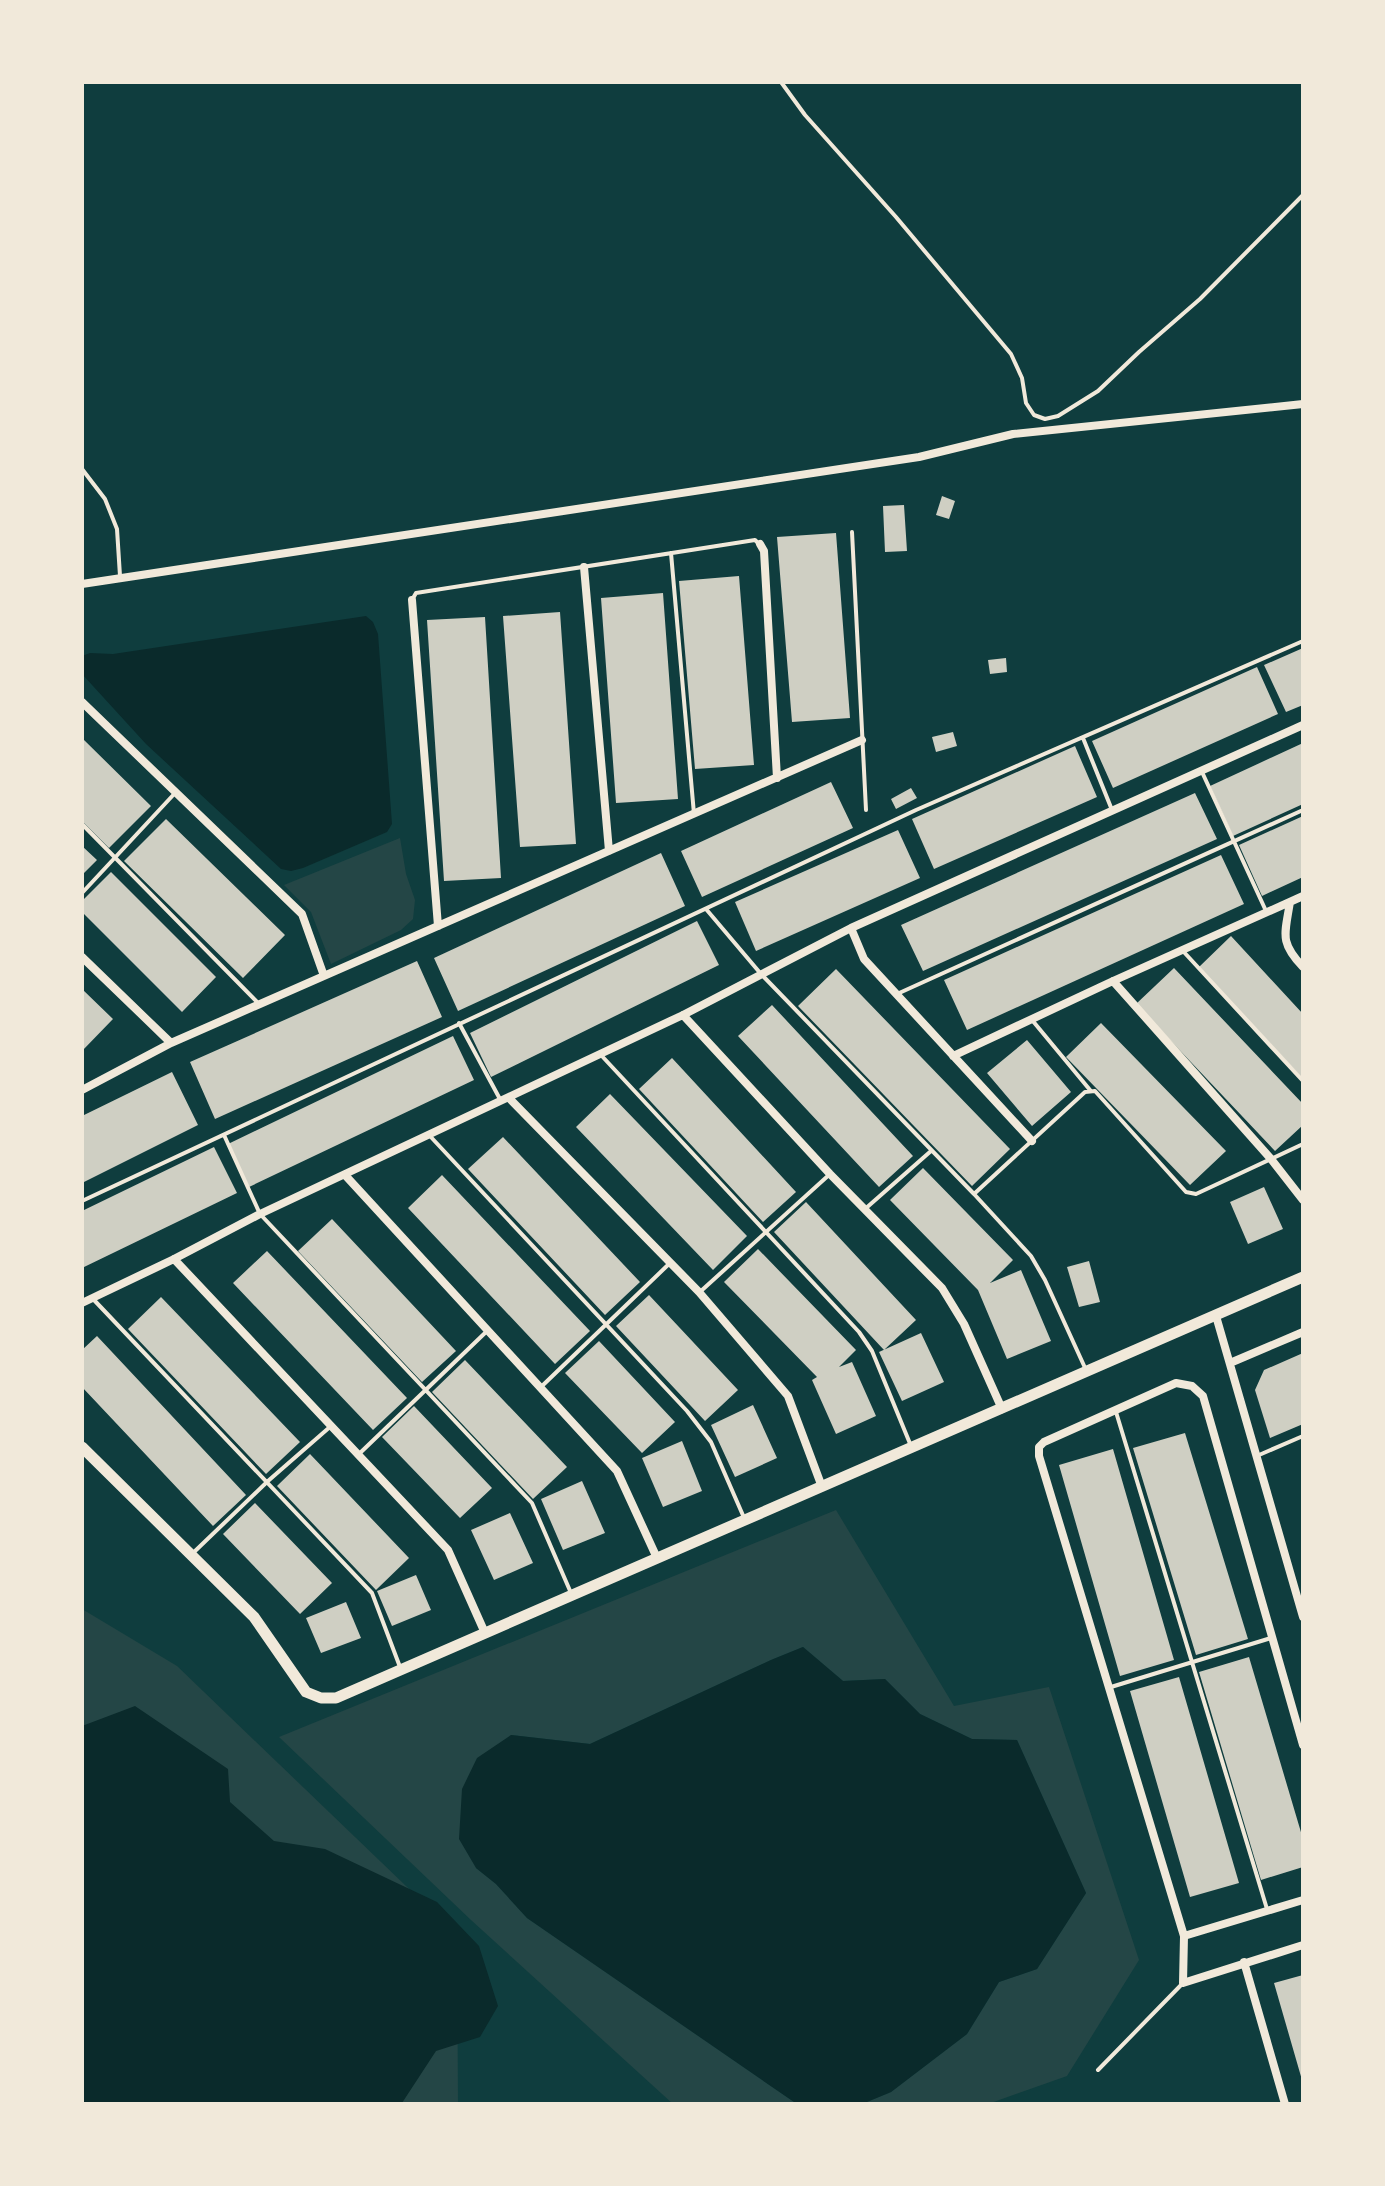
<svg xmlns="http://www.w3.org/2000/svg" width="1385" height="2186" font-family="Inter,sans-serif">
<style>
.green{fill:#244646}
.water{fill:#0a2a2b}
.building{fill:#cfcfc3}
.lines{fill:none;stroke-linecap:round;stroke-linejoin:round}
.service{stroke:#f1e9da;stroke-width:4}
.minor{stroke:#f1e9da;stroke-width:8}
.tertiary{stroke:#f1e9da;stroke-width:11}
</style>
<rect width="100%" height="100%" fill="#0f3d3e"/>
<!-- green -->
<path class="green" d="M 400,838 L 406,874 L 415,900 L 413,919 L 401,930 L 331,964 L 311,912 L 284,885 Z
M 836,1510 L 954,1706 L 1049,1687 L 1139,1960 L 1067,2076 L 988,2104 L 862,2104 L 891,2092 L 967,2034 L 999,1982 L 1037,1969 L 1086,1893 L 1017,1740 L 972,1739 L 920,1714 L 885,1679 L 843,1681 L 803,1647 L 771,1660 L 590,1744 L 511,1735 L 476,1868 L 496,1884 L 527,1918 L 797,2104 L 673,2104 L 471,1920 L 279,1737 Z
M 82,1609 L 177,1666 L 457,1935 L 458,2104 L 82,2104 Z"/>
<!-- water -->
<path class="water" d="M 366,616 L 373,622 L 378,634 L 392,824 L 387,832 L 303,868 L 291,871 L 281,869 L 146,744 L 82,674 L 82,656 L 90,653 L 113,654 Z
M 803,1647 L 843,1681 L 885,1679 L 920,1714 L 972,1739 L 1017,1740 L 1086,1893 L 1037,1969 L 999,1982 L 967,2034 L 891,2092 L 862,2104 L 797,2104 L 527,1918 L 496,1884 L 476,1868 L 459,1839 L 462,1789 L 477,1758 L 511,1735 L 590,1744 L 771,1660 Z
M 135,1706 L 228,1769 L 230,1802 L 274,1841 L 325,1849 L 437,1902 L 479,1946 L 498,2006 L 480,2037 L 436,2051 L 402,2103 L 82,2104 L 82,1726 Z"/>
<!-- building -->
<path class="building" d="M 942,496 L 955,501 L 949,519 L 936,515 Z
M 904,505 L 907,551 L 885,552 L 883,506 Z
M 836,533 L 850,718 L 792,722 L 777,537 Z
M 739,576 L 754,765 L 695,769 L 679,581 Z
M 663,593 L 678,799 L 616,803 L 601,598 Z
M 560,612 L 576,844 L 520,847 L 503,616 Z
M 485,617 L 501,878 L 444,881 L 427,620 Z
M 1303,648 L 1303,705 L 1286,712 L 1264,665 Z
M 1006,658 L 1007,672 L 990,674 L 988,660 Z
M 1257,667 L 1278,714 L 1113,788 L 1092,741 Z
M 953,732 L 957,746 L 936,752 L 932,737 Z
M 82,738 L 151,806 L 109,848 L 82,821 Z
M 1303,743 L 1303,804 L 1233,836 L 1210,786 Z
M 1075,746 L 1097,797 L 934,869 L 912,819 Z
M 831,782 L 853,828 L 702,897 L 681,851 Z
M 911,788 L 917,798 L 896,809 L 891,799 Z
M 1195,793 L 1217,839 L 923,971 L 901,925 Z
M 1303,816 L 1303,877 L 1262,896 L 1239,845 Z
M 166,819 L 285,935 L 243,978 L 124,861 Z
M 898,830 L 920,878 L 756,951 L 735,902 Z
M 82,846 L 97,860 L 82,875 Z
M 661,853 L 685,906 L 458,1011 L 434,958 Z
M 1221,855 L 1244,904 L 967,1030 L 944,980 Z
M 111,872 L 216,977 L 182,1012 L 82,912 L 82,901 Z
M 697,921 L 719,965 L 491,1077 L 470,1033 Z
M 1231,936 L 1303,1014 L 1303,1079 L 1199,967 Z
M 417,961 L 442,1017 L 215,1119 L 190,1062 Z
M 1174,968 L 1303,1104 L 1303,1125 L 1275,1151 L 1136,1004 Z
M 836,969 L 1010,1149 L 972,1186 L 798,1006 Z
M 82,989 L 113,1019 L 82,1051 Z
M 772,1005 L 913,1156 L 879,1187 L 738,1036 Z
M 1101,1023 L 1226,1151 L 1190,1185 L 1066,1057 Z
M 453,1036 L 474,1080 L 249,1187 L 228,1144 Z
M 1027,1040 L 1071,1092 L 1032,1126 L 987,1073 Z
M 672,1058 L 796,1192 L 763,1222 L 639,1089 Z
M 172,1072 L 198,1125 L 82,1183 L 82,1116 Z
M 610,1094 L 747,1236 L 713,1270 L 576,1127 Z
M 503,1137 L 640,1282 L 605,1315 L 468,1169 Z
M 214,1147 L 237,1193 L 82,1268 L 82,1211 Z
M 923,1168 L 1013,1260 L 990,1283 L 1021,1270 L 1051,1341 L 1007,1359 L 978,1290 L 890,1200 Z
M 442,1175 L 590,1331 L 555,1364 L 408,1208 Z
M 1264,1187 L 1283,1229 L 1248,1244 L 1230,1202 Z
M 806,1202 L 916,1320 L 884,1350 L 774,1232 Z
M 332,1219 L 456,1351 L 422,1382 L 298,1251 Z
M 758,1249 L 856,1350 L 839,1367 L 852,1362 L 876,1416 L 836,1434 L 812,1380 L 817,1377 L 724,1282 Z
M 267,1251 L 407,1398 L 373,1430 L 233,1283 Z
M 1089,1261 L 1100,1302 L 1079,1307 L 1067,1267 Z
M 649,1295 L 738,1390 L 705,1421 L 616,1326 Z
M 161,1297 L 300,1442 L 266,1474 L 128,1329 Z
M 921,1333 L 944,1382 L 902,1401 L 879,1352 Z
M 97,1336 L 246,1495 L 213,1526 L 82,1387 L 82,1350 Z
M 599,1341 L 675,1422 L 642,1453 L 565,1373 Z
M 1303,1353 L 1303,1424 L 1270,1438 L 1255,1390 L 1264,1370 Z
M 465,1360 L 567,1467 L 533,1499 L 432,1392 Z
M 753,1405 L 777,1458 L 735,1477 L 711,1425 Z
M 414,1406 L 492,1488 L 460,1518 L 382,1437 Z
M 1185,1433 L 1248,1639 L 1196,1655 L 1133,1448 Z
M 682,1441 L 702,1491 L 663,1507 L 642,1458 Z
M 1113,1449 L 1174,1660 L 1120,1676 L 1059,1465 Z
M 310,1454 L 409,1558 L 376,1590 L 277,1486 Z
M 582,1481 L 605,1533 L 563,1550 L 541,1499 Z
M 255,1503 L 332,1583 L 300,1614 L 223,1534 Z
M 510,1513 L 533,1563 L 494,1580 L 471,1530 Z
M 416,1575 L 431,1610 L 392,1626 L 377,1591 Z
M 346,1602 L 361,1638 L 321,1653 L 306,1618 Z
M 1249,1657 L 1303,1839 L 1303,1867 L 1261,1880 L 1199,1672 Z
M 1179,1677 L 1239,1883 L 1190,1897 L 1130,1691 Z
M 1303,1975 L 1303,2080 L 1302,2080 L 1274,1983 Z"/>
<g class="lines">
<!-- service -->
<path class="service" d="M 781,82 L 805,115 L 896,217 L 1011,354 L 1022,378 L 1026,403 L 1034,415 L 1045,419 L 1058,416 L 1098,391 L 1139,352 L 1200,299 L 1303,195
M 82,469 L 105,499 L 117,529 L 120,576
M 852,532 L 866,810
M 671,553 L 694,814
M 412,600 L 416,593 L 755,540 L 758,543
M 1083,738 L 1112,810
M 1202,772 L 1266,911
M 82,824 L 259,1004
M 82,893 L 176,792
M 706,909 L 761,974 L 974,1194 L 1031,1256 L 1045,1280 L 1086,1370
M 1182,950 L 1303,1081
M 897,994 L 1303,810
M 1032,1020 L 1090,1090
M 459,1023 L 501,1101
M 600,1054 L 859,1332 L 872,1351 L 911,1446
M 224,1135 L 260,1214 L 532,1503 L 571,1593
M 429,1135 L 687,1411 L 711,1442 L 745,1520
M 974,1194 L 1085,1092 L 1095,1091 L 1186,1192 L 1196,1194 L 1303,1144
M 82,1201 L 916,810 L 1303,641
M 865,1209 L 931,1151
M 701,1291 L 830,1174
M 94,1300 L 372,1593 L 400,1667
M 542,1386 L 670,1263
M 1116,1412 L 1267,1909
M 360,1453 L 486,1332
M 1259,1455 L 1303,1436
M 193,1553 L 268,1481 L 331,1426
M 1111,1687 L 1271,1638
M 1098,2070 L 1183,1983"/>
<!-- minor -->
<path class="minor" d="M 760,544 L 764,551 L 777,778
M 584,567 L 609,851
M 82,584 L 919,457 L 1013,434 L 1303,404
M 412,600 L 438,926
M 82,702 L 302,914 L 324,976
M 1290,902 C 1285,934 1279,942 1303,967
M 851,928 L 864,959 L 1032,1141
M 82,957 L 171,1043
M 1113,981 L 1271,1159 L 1303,1200
M 683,1015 L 830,1174 L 942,1288 L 964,1324 L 1002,1409
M 953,1056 L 1113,981 L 1303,896
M 82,1090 L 171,1043 L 862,740
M 509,1098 L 699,1292 L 788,1396 L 822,1487
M 345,1175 L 617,1471 L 657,1558
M 174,1259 L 448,1550 L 485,1633
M 82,1303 L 174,1259 L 260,1214 L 683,1015 L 851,928 L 1303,725
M 1216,1316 L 1303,1617
M 1230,1363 L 1303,1332
M 1303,1745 L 1203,1396 L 1192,1386 L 1176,1383 L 1044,1442 L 1039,1447 L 1039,1456 L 1184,1936 L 1183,1983 L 1303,1945
M 1184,1936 L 1303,1900
M 1244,1962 L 1285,2104"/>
<!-- tertiary -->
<path class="tertiary" d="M 82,1447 L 254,1617 L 306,1692 L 321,1698 L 336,1698 L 1303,1277"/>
</g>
<!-- border -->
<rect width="1385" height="2186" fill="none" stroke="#f1e9da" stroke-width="168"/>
</svg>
